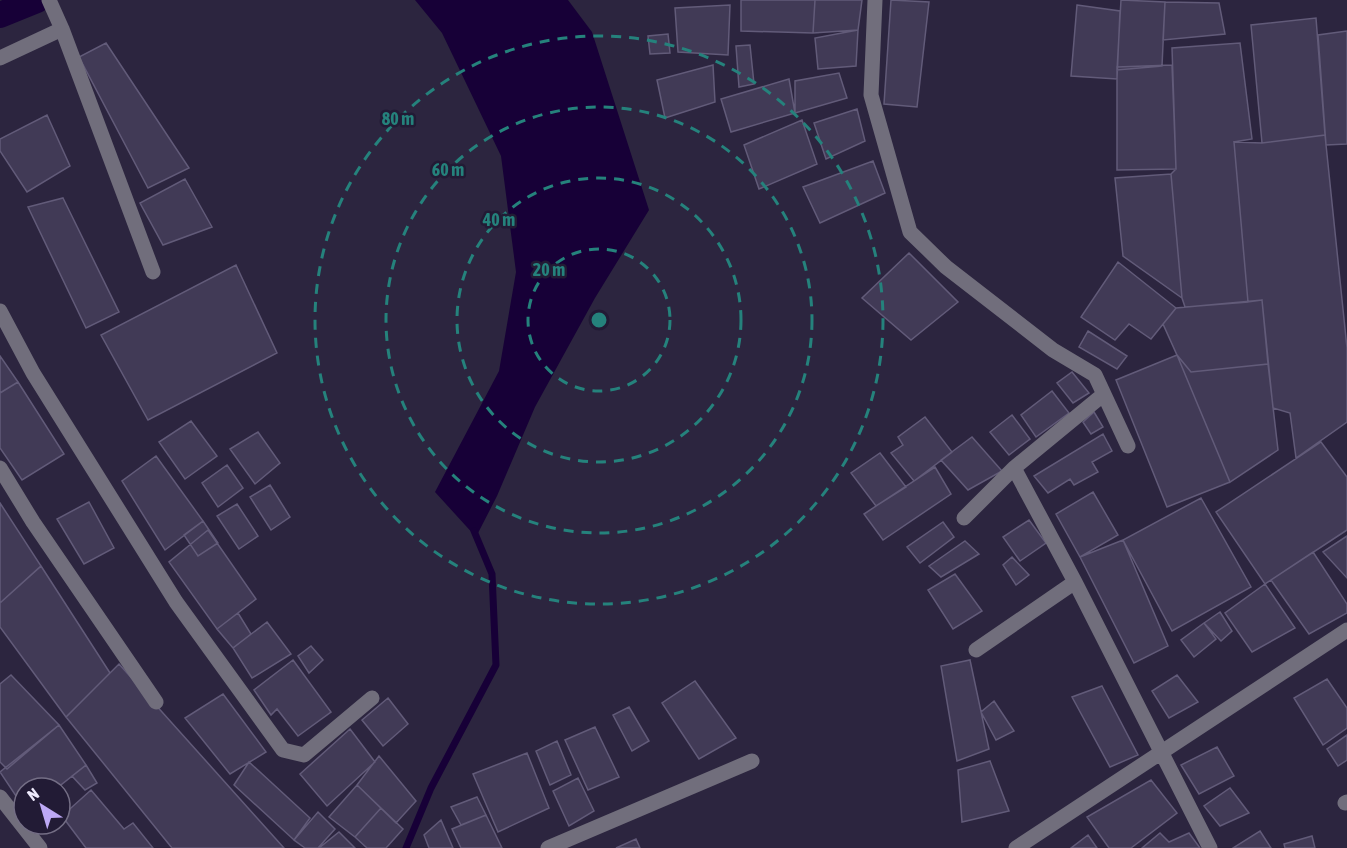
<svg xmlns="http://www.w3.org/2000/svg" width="1347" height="848" font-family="'Asap Condensed',sans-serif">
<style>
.water{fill:#170037}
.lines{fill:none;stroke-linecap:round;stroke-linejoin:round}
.stream{stroke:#170037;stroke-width:7}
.canal{stroke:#170037;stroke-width:26}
.building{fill:#413a56;stroke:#625b79;stroke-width:1.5}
.minor{stroke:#716e7c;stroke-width:15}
.ring{fill:none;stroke:#25827c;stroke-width:3;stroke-dasharray:10 8}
.centre{fill:#25827c;stroke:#221b35;stroke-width:3}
.ring-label{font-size:18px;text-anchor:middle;font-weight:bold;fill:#25827c;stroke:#221b35;stroke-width:5;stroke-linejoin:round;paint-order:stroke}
</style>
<rect width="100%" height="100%" fill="#2c253f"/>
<!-- water -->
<path class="water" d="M 415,0 L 568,0 L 592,32 L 649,210 L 595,298 L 535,407 L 497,496 L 476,537 L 435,492 L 499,371 L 516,272 L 501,156 L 442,33 Z"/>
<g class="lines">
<!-- stream -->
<path class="stream" d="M 406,848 L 431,788 L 496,665 L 492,574 L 474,531"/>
<!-- canal -->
<path class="canal" d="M 0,15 L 37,0"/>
</g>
<!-- building -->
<path class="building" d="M 741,0 L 815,0 L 813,33 L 741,31 Z
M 815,0 L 862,0 L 858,30 L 813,33 Z
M 891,0 L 929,2 L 917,107 L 884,104 Z
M 1121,0 L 1165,2 L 1162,66 L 1117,70 Z
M 1165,2 L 1219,3 L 1225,34 L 1163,40 Z
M 730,5 L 728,55 L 678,52 L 675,8 Z
M 1077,5 L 1120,11 L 1117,79 L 1071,76 Z
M 1316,18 L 1325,135 L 1262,143 L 1251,25 Z
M 858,30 L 856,66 L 818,69 L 815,38 Z
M 1347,31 L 1347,144 L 1326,145 L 1318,35 Z
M 668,34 L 670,53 L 650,54 L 648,36 Z
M 106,43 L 189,168 L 148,188 L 79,57 Z
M 1240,43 L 1252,139 L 1234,142 L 1248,302 L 1185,307 L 1182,298 L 1171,174 L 1176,169 L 1172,48 Z
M 750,45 L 754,84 L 739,87 L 736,46 Z
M 713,65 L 715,102 L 665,118 L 657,80 Z
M 1172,65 L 1176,169 L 1117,170 L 1117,67 Z
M 839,73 L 847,98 L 795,113 L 795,81 Z
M 789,79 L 795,113 L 731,132 L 721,99 Z
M 857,109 L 865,141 L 826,159 L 814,123 Z
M 47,115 L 70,166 L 27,192 L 0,151 L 0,139 Z
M 802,120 L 817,164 L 759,189 L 744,145 Z
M 1325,135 L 1347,348 L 1347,422 L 1296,458 L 1290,413 L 1273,408 L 1262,300 L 1248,302 L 1234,142 L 1262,143 Z
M 873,161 L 885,193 L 820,223 L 803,187 Z
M 1171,174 L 1182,298 L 1123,256 L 1115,178 Z
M 185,179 L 212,227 L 163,245 L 140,203 Z
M 63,198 L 119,312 L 86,328 L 28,207 Z
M 909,253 L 958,302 L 911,340 L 862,298 Z
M 1118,262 L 1176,308 L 1151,339 L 1129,324 L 1115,340 L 1081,317 Z
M 236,265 L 277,353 L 148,420 L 101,335 Z
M 1262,300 L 1268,364 L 1191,372 L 1177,355 L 1163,324 L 1176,308 Z
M 1088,331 L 1127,356 L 1117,369 L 1079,347 Z
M 1177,355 L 1230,482 L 1167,507 L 1116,380 Z
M 1177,355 L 1191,372 L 1268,364 L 1278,450 L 1230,482 Z
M 0,356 L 18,382 L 0,393 Z
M 1072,372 L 1089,393 L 1073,403 L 1057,383 Z
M 18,382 L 64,454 L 22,480 L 0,448 L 0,393 Z
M 1052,391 L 1069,413 L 1036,437 L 1021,415 Z
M 1094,412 L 1103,427 L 1091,434 L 1083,422 Z
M 1012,415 L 1030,439 L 1009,455 L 990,432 Z
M 925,417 L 952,452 L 914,481 L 891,453 L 903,445 L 898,437 Z
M 191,421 L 217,456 L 185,479 L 159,442 Z
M 258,432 L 280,463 L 255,484 L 230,449 Z
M 1103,434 L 1112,451 L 1092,462 L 1098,472 L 1074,485 L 1070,479 L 1048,493 L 1034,476 Z
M 972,437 L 1002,471 L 968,490 L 941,460 Z
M 1321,442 L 1347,477 L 1347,530 L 1265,584 L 1216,512 Z
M 880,453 L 906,487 L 876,506 L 851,473 Z
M 156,456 L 203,521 L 165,550 L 122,481 Z
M 227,465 L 243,488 L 218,507 L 202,483 Z
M 935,467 L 951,494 L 883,540 L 864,514 Z
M 270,485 L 290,517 L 271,530 L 250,497 Z
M 1093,492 L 1118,535 L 1080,557 L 1056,514 Z
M 1201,498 L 1251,587 L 1172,631 L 1123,540 Z
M 89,502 L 114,548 L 84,564 L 57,519 Z
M 0,503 L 41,566 L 0,603 Z
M 237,504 L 258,536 L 239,549 L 217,516 Z
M 1029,520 L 1046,543 L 1020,561 L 1003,537 Z
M 203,521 L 218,543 L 198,556 L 184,535 Z
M 943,522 L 954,537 L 920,563 L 907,547 Z
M 208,530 L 256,599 L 217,629 L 169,562 Z
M 1347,536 L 1347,578 L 1323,552 Z
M 1123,540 L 1168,646 L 1134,663 L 1080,557 Z
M 965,541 L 979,554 L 941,577 L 929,566 Z
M 1313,552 L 1347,604 L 1347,613 L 1309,634 L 1271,580 Z
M 1012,557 L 1029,575 L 1016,585 L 1003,565 Z
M 41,566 L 110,673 L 66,717 L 0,627 L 0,603 Z
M 955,574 L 982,611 L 953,629 L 928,590 Z
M 1265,584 L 1295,628 L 1252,652 L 1225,613 Z
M 1220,612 L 1232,631 L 1221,641 L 1204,623 Z
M 238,613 L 251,634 L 233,648 L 217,629 Z
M 267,622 L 291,654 L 252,678 L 233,648 Z
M 1204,623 L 1216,639 L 1194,657 L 1181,640 Z
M 311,646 L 323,660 L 309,673 L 298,656 Z
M 293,660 L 331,712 L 298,736 L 277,709 L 271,715 L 254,690 Z
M 970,660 L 989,749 L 957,761 L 941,666 Z
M 119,664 L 284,848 L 172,848 L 66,717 Z
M 11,675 L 59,725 L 7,769 L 0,762 L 0,684 Z
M 1177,675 L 1198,702 L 1169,718 L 1152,691 Z
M 1327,679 L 1347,708 L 1347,728 L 1323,745 L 1294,698 Z
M 695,681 L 736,738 L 699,759 L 662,703 Z
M 1102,686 L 1138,755 L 1110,767 L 1072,697 Z
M 223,694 L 266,752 L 230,774 L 185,718 Z
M 388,698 L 408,724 L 383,746 L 362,720 Z
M 994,701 L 1014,731 L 996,740 L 981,712 Z
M 629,707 L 649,741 L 632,751 L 613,715 Z
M 59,725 L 86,765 L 57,788 L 24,788 L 24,808 L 0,772 Z
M 595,727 L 619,777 L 588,790 L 565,740 Z
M 350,729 L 375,762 L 327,806 L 300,774 Z
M 1347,735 L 1347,760 L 1338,766 L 1327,749 Z
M 557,741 L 571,775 L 550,785 L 536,751 Z
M 1217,747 L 1234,776 L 1199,794 L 1181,765 Z
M 527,753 L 549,808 L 498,832 L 473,774 Z
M 379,756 L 416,801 L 396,823 L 357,785 Z
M 990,761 L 1009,811 L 962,822 L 958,770 Z
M 249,762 L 310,818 L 294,840 L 234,785 Z
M 86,765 L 97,783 L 85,790 L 72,776 Z
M 578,778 L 594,811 L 569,826 L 553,791 Z
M 1151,780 L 1177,813 L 1131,848 L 1109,848 L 1087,817 Z
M 357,785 L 381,808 L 355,837 L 329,817 Z
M 1230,788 L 1249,813 L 1220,826 L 1204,806 Z
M 91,790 L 124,829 L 133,823 L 153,848 L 86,848 L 62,816 Z
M 477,797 L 486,815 L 461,825 L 451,807 Z
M 381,808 L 403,829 L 386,848 L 367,848 L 355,837 Z
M 318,812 L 335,829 L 318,848 L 305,848 L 294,840 Z
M 486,815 L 502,848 L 461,848 L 452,829 Z
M 441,820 L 453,848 L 429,848 L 424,835 Z
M 1260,831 L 1271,848 L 1233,848 Z
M 339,832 L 355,848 L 319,848 Z
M 1160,833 L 1169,842 L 1189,833 L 1200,848 L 1142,848 Z
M 1088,835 L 1097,848 L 1071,848 Z
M 1312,836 L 1315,848 L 1285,848 L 1284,844 Z
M 636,839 L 640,848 L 616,848 Z"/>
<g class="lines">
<!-- minor -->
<path class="minor" d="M 49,0 L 62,29 L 153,272
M 875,0 L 871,95 L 910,232 L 946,267 L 1053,350 L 1095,375 L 1128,446
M 0,58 L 62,29
M 0,311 L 33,373 L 176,602 L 283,750 L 304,755 L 372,698
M 0,468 L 33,522 L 156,702
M 1014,468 L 1075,582 L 1210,848
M 964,518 L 1014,468 L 1104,394
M 976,650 L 1075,582
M 0,797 L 40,848
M 1345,803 L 1347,802
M 548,848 L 752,761
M 1016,848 L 1347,630"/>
</g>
<!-- distance rings -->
<g class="ring">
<circle cx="599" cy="320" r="71"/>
<circle cx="599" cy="320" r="142"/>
<circle cx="599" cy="320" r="213"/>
<circle cx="599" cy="320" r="284"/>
</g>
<circle cx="599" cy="320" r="9" class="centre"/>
<g class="ring-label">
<text x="398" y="125">80 m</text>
<text x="448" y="176">60 m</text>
<text x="499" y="226">40 m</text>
<text x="549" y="276">20 m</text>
</g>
<!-- north arrow -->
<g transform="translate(42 806) rotate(323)"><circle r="28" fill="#221b35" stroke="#746e85" stroke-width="1.5"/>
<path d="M0-4.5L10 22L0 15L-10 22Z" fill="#bda9f5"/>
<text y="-9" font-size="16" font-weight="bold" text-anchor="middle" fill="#eeeafc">N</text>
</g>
</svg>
